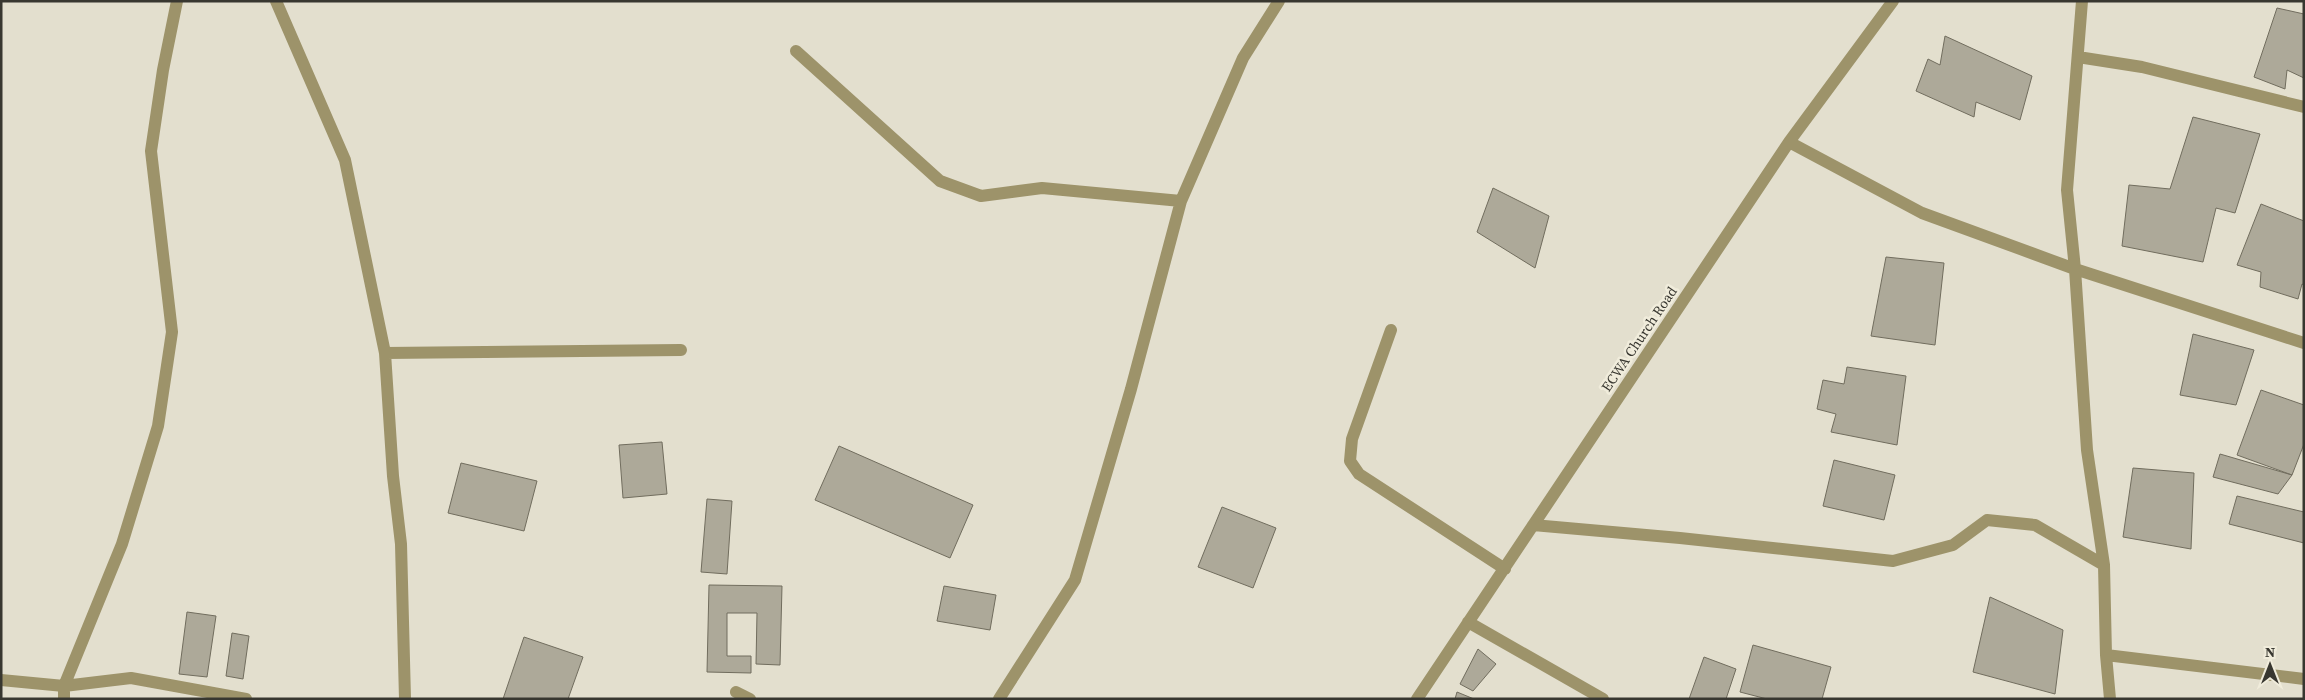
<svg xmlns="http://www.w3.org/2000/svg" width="2305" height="700" font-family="'Source Serif 4',serif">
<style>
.building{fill:#ada999;stroke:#716d5e}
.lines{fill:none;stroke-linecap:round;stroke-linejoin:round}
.minor{stroke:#9d936a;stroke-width:12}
.labels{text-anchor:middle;stroke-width:5;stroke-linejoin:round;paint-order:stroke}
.street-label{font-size:14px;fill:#383730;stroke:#f0ecdb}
</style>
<rect width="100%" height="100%" fill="#e3dfce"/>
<!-- building -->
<path class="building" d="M 2277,8 L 2304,14 L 2304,78 L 2287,70 L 2285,89 L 2254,77 Z
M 1945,36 L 2032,76 L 2020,120 L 1976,102 L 1974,117 L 1916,91 L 1928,59 L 1940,65 Z
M 2193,117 L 2260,134 L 2235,213 L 2216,208 L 2203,262 L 2122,246 L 2129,185 L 2170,189 Z
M 1493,188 L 1549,216 L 1535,268 L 1477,232 Z
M 2261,204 L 2304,221 L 2304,285 L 2302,284 L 2298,299 L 2260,287 L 2261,272 L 2237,265 Z
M 1886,257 L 1944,263 L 1935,345 L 1871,336 Z
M 2193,334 L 2254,350 L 2236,405 L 2180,395 Z
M 1847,367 L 1906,376 L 1897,445 L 1831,432 L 1836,414 L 1817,409 L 1823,380 L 1844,384 Z
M 2261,390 L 2304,405 L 2304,444 L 2292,475 L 2237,455 Z
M 662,442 L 667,494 L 623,498 L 619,445 Z
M 839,446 L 973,505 L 950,558 L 815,500 Z
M 2220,454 L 2292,475 L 2278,494 L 2213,477 Z
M 1834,460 L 1895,475 L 1884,520 L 1823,506 Z
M 461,463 L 537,481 L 524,531 L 448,513 Z
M 2133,468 L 2194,473 L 2191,549 L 2123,537 Z
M 2237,496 L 2304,512 L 2304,543 L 2229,524 Z
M 707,499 L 732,501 L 727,574 L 701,572 Z
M 1222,507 L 1276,528 L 1253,588 L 1198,567 Z
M 709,585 L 782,586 L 780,665 L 756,664 L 757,613 L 727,613 L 727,656 L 751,656 L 751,673 L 707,672 Z
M 944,586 L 996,595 L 990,630 L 937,621 Z
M 1990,597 L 2063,630 L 2055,694 L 1973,672 Z
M 187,612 L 216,616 L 207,677 L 179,674 Z
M 232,633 L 249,636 L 243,679 L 226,676 Z
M 524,637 L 583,657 L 568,699 L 503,699 Z
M 1753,645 L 1831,667 L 1822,699 L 1767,699 L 1740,692 Z
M 1478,649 L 1496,664 L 1473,691 L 1460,684 Z
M 1704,657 L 1736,669 L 1726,699 L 1689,699 Z
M 1457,692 L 1474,699 L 1455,699 Z"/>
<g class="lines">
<!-- minor -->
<path class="minor" d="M 177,1 L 163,70 L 151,151 L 172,332 L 158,426 L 122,544 L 64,686 L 131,678 L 246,699
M 276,1 L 345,160 L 385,353 L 393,476 L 401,544 L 405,699
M 2082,1 L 2067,190 L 2075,269 L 2087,450 L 2104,565 L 2106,655 L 2110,699
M 796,51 L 940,181 L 981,196 L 1042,188 L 1181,201
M 2078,57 L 2142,67 L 2304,107
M 1789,142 L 1922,213 L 2075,269 L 2304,343
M 1391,330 L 1352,439 L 1350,461 L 1359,474 L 1505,569
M 385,353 L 681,350
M 1533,525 L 1680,538 L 1893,561 L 1953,545 L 1987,520 L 2035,525 L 2104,565
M 1468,622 L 1603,699
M 2106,655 L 2304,679
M 1,680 L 64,686 L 64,699
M 736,692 L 750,699
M 999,699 L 1075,580 L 1131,389 L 1181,201 L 1243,58 L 1279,1
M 1417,699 L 1789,142 L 1893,1"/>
</g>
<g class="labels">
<!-- street labels -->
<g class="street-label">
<text transform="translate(1639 339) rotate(-56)" y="5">ECWA Church Road</text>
</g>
</g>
<!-- border -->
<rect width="2305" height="700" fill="none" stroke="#383730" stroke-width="5"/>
<!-- north arrow -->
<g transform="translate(2270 665)" stroke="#f0ecdb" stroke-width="4" paint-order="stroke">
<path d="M0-4L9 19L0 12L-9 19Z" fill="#383730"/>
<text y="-8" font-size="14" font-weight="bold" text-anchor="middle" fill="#383730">N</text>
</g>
</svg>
